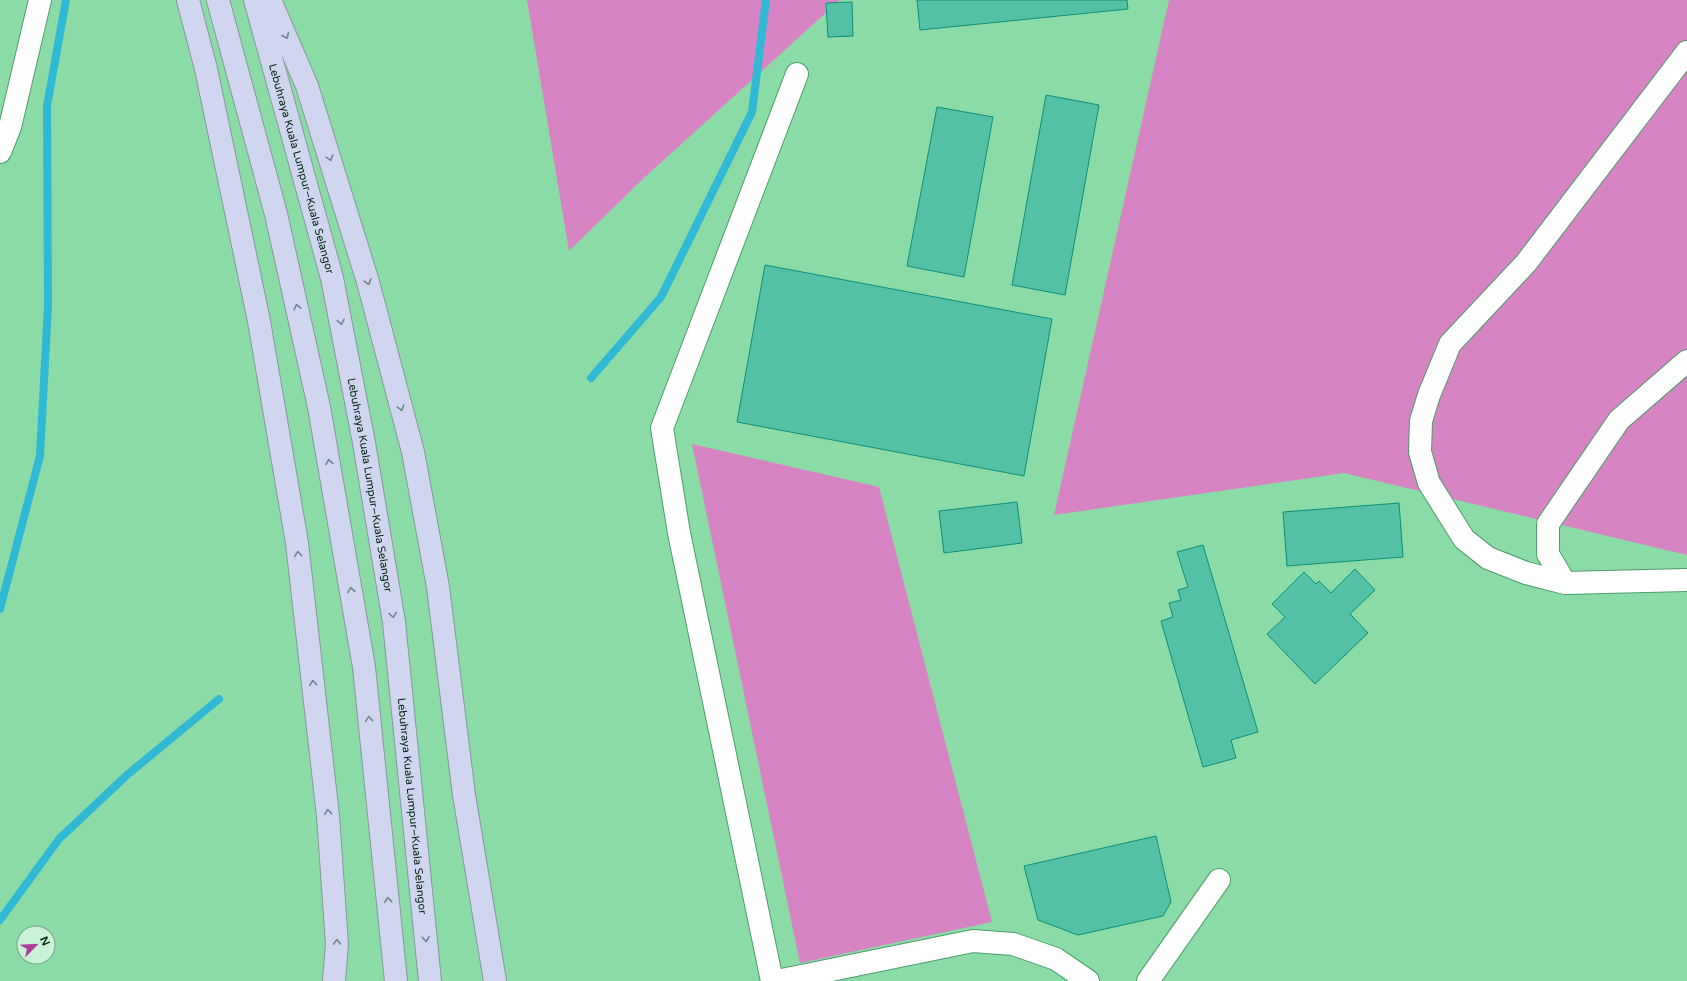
<svg xmlns="http://www.w3.org/2000/svg" width="1687" height="981" font-family="'Varela Round',sans-serif">
<style>
.green{fill:#d784c5}
.lines{fill:none;stroke-linecap:round;stroke-linejoin:round}
.stream{stroke:#2fb9d5;stroke-width:8}
.building{fill:#53c1a6;stroke:#0b9078}
.minor-casing{stroke:#4d9c6c;stroke-width:24}
.highway-casing{stroke:#8898a1;stroke-width:24}
.minor{stroke:#fff;stroke-width:22}
.highway{stroke:#d0d6ef;stroke-width:22}
.oneway{stroke:#73868b}
.labels{text-anchor:middle;stroke-width:3;stroke-linejoin:round;paint-order:stroke}
.street-label{font-size:11px;fill:#022411;stroke:#cbf2d7}
</style>
<rect width="100%" height="100%" fill="#8bdba7"/>
<!-- green -->
<path class="green" d="M 527,0 L 840,0 L 645,177 L 569,251 Z
M 1169,0 L 1687,0 L 1687,555 L 1344,473 L 1054,515 Z
M 692,444 L 879,487 L 992,922 L 800,963 Z"/>
<g class="lines">
<!-- stream -->
<path class="stream" d="M 591,378 L 661,297 L 752,112 L 766,0
M 0,609 L 40,456 L 48,306 L 47,106 L 66,0
M 0,920 L 59,839 L 127,775 L 219,699"/>
</g>
<!-- building -->
<path class="building" d="M 917,0 L 1127,0 L 1128,9 L 920,30 Z
M 852,2 L 853,36 L 828,37 L 826,3 Z
M 1046,95 L 1099,105 L 1065,295 L 1012,285 Z
M 937,107 L 993,117 L 964,277 L 907,266 Z
M 765,265 L 1052,319 L 1024,476 L 737,422 Z
M 1017,502 L 1022,543 L 944,553 L 939,511 Z
M 1399,503 L 1403,557 L 1287,566 L 1283,512 Z
M 1203,545 L 1258,732 L 1231,740 L 1236,758 L 1203,767 L 1161,621 L 1173,617 L 1169,603 L 1181,600 L 1178,590 L 1188,587 L 1177,552 Z
M 1355,569 L 1375,590 L 1350,614 L 1368,633 L 1315,684 L 1267,634 L 1285,617 L 1272,604 L 1304,572 L 1316,584 L 1319,581 L 1331,593 Z
M 1156,836 L 1171,902 L 1163,916 L 1078,935 L 1038,920 L 1024,866 Z"/>
<g class="lines">
<!-- minor casing -->
<g class="minor-casing">
<path id="minor" d="M 1687,52 L 1526,263 L 1450,344 L 1429,395 L 1421,421 L 1420,452 L 1429,483 L 1464,539 L 1488,558 L 1526,573 L 1565,583 L 1687,580
M 0,152 L 10,127 L 40,0
M 1565,583 L 1548,554 L 1548,524 L 1619,420 L 1687,361
M 772,981 L 679,533 L 662,428 L 797,74
M 777,981 L 973,941 L 1013,944 L 1056,959 L 1088,981
M 1148,981 L 1219,880"/>
</g>
<!-- highway casing -->
<g class="highway-casing">
<g id="highway">
<path d="M 188,0 L 206,69 L 259,321 L 297,543 L 328,816 L 337,944 L 334,981"/>
<path d="M 218,0 L 276,214 L 319,407 L 364,667 L 396,981"/>
<path id="s1" d="M 255,0 L 332,278 L 364,443 L 394,622 L 430,981"/>
<path d="M 270,0 L 307,86 L 368,282 L 413,452 L 438,587 L 464,795 L 495,981"/>
</g>
</g>
<!-- minor -->
<use href="#minor" class="minor"/>
<!-- highway -->
<use href="#highway" class="highway"/>
</g>
<!-- one-way arrows -->
<defs><path id="oneway-chevron" d="M-2-3.5L2.5 0L-2 3.5" fill="none" stroke-width="1.6" stroke-linecap="round" stroke-linejoin="round"/></defs>
<g class="oneway">
<use href="#oneway-chevron" transform="translate(286 36) rotate(67)"/>
<use href="#oneway-chevron" transform="translate(330 158) rotate(73)"/>
<use href="#oneway-chevron" transform="translate(368 282) rotate(74)"/>
<use href="#oneway-chevron" transform="translate(297 307) rotate(-103)"/>
<use href="#oneway-chevron" transform="translate(341 322) rotate(79)"/>
<use href="#oneway-chevron" transform="translate(401 408) rotate(75)"/>
<use href="#oneway-chevron" transform="translate(329 462) rotate(-100)"/>
<use href="#oneway-chevron" transform="translate(298 554) rotate(-96)"/>
<use href="#oneway-chevron" transform="translate(351 590) rotate(-100)"/>
<use href="#oneway-chevron" transform="translate(393 615) rotate(81)"/>
<use href="#oneway-chevron" transform="translate(313 683) rotate(-96)"/>
<use href="#oneway-chevron" transform="translate(369 719) rotate(-95)"/>
<use href="#oneway-chevron" transform="translate(328 812) rotate(-96)"/>
<use href="#oneway-chevron" transform="translate(388 900) rotate(-96)"/>
<use href="#oneway-chevron" transform="translate(426 939) rotate(84)"/>
<use href="#oneway-chevron" transform="translate(337 942) rotate(-91)"/>
</g>
<g class="labels">
<!-- street labels -->
<g class="street-label">
<text dy="4" stroke="none"><textPath href="#s1" startOffset="175">Lebuhraya Kuala Lumpur–Kuala Selangor</textPath></text>
<text dy="4" stroke="none"><textPath href="#s1" startOffset="499">Lebuhraya Kuala Lumpur–Kuala Selangor</textPath></text>
<text dy="4" stroke="none"><textPath href="#s1" startOffset="823">Lebuhraya Kuala Lumpur–Kuala Selangor</textPath></text>
</g>
</g>
<!-- north arrow -->
<g transform="translate(36 945) rotate(66)"><circle r="19" fill="#cbf2d7" stroke="#7ba088"/>
<path d="M0-3L7 15L0 10L-7 15Z" fill="#ac3d9a"/>
<text y="-6" font-size="11" font-weight="bold" text-anchor="middle" fill="#022411">N</text>
</g>
</svg>
